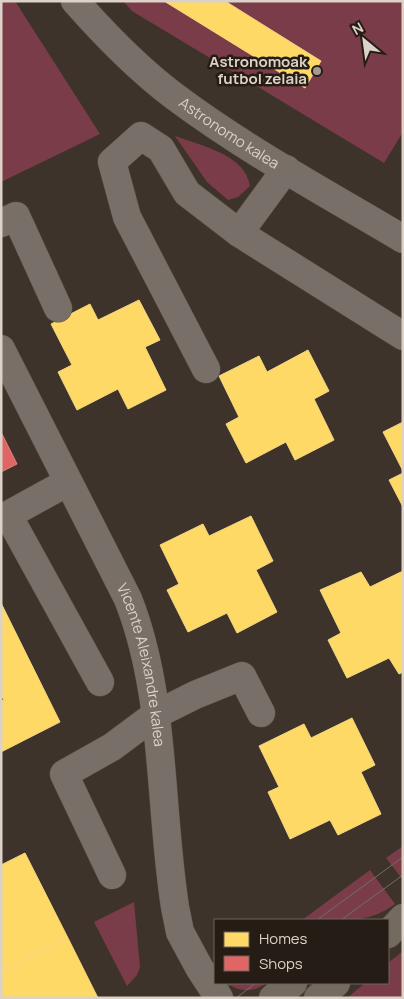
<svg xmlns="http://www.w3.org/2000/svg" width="404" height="999" font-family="Manrope,sans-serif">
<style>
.green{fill:#7b3c4a}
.homes{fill:#ffd966;stroke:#f5d783}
.shops{fill:#e06666;stroke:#df8683}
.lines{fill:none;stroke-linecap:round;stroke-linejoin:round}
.minor-casing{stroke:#574f47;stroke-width:29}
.major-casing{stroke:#574f47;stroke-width:29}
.minor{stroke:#786f68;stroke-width:28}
.major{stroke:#746b60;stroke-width:28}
.tram{stroke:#746e66;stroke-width:1}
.poi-dot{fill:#a59a90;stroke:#251d15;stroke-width:2}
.labels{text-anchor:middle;stroke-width:5;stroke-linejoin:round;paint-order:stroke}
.poi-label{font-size:15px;font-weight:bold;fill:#ddd2c7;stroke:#251d15;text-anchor:end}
.street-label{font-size:15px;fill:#ddd2c7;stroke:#251d15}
</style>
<rect width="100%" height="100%" fill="#3d332a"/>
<!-- green -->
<path class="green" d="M 1,1 L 15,1 L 100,134 L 1,182 Z
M 123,1 L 403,1 L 403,132 L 384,163 L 132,11 Z
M 175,136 C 201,146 245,154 250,186 L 238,197 L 228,200 L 207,182 Z
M 403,846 L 403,880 L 386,858 Z
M 370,870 L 395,904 C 368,925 335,920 302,920 Z
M 134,902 L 140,967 L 137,975 L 127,986 L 94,922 Z
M 403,951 L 403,998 L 347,998 L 365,983 L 388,983 L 388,963 Z
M 227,983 L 267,983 C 254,992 240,993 227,983 Z"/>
<!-- homes -->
<path class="homes" d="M 164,1 L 225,1 L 321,61 L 305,88 Z
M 139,300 L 160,340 L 145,347 L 166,390 L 128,409 L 118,389 L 77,410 L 58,372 L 72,365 L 51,324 L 90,304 L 98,320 Z
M 308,350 L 329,391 L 314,399 L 334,440 L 295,460 L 286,442 L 246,463 L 226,424 L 239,417 L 219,376 L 259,356 L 267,372 Z
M 403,422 L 403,471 L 383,432 Z
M 403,473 L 403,507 L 389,480 Z
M 251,516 L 273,561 L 256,570 L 277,612 L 237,633 L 227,613 L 188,632 L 167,590 L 179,584 L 160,545 L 203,524 L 209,536 Z
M 403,571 L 403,672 L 399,674 L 389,658 L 347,678 L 328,640 L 341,633 L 320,590 L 361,572 L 370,587 Z
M 1,603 L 60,722 L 1,752 L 1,701 L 4,700 L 1,695 Z
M 352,718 L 375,765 L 361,772 L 381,814 L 338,835 L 330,820 L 290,839 L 268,792 L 279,787 L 259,746 L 304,724 L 311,738 Z
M 25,853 L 68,938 L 1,972 L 1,865 Z
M 68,938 L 98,998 L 3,998 L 1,993 L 1,972 Z"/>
<!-- shops -->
<path class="shops" d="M 1,432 L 17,464 L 1,472 Z"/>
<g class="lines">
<!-- minor casing -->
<g class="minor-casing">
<g id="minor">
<path id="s1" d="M 75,1 C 105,35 138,69 174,96 C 246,150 326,193 403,239"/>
<path d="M 1,223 L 16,216 L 58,308"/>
<path d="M 239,233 L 403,336"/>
<path id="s2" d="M 1,349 L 128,599 C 166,695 159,805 175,907 L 180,932 L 200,969 L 219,998"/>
<path d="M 206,369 L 127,217 L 112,162 L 141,136 L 161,149 L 187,193 L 239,233 L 286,169"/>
<path d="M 68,482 L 8,515 L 100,682"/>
<path d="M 112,875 L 64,774 L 112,747 L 155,715 L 195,695 L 242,676 L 261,713"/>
</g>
</g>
<!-- major casing -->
<g class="major-casing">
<path id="major" d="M 388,934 L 403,918
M 273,998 L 293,983
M 318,998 L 336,983"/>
</g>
<!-- minor -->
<use href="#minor" class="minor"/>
<!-- major -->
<use href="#major" class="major"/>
<!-- tram -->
<path class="tram" d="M 317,920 L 403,857
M 341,920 L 403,875
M 212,998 L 232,983
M 236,998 L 256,983"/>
</g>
<!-- markers -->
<circle class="poi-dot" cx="317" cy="71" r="5"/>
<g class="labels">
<!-- poi labels -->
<g class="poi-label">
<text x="307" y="67">Astronomoak<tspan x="307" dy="17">futbol zelaia</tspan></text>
</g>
<!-- street labels -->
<g class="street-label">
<text dy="5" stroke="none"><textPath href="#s1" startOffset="204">Astronomo kalea</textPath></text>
<text dy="5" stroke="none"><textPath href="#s2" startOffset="348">Vicente Aleixandre kalea</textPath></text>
</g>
</g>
<!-- border -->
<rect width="404" height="999" fill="none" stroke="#ddd2c7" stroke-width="5"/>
<!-- legend -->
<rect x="214" y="919" width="175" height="65" fill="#251d15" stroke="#6f655c"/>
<rect x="224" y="932" width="25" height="15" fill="#ffd966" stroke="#6f655c"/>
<text x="259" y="944" font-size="15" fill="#ddd2c7">Homes</text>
<rect x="224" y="956" width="25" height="15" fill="#e06666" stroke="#6f655c"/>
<text x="259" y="969" font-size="15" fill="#ddd2c7">Shops</text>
<!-- north arrow -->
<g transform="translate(364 40) rotate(331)" stroke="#251d15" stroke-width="4" paint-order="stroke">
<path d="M0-4L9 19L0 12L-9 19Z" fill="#ddd2c7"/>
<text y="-8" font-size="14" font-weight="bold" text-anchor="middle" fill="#ddd2c7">N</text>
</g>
</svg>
